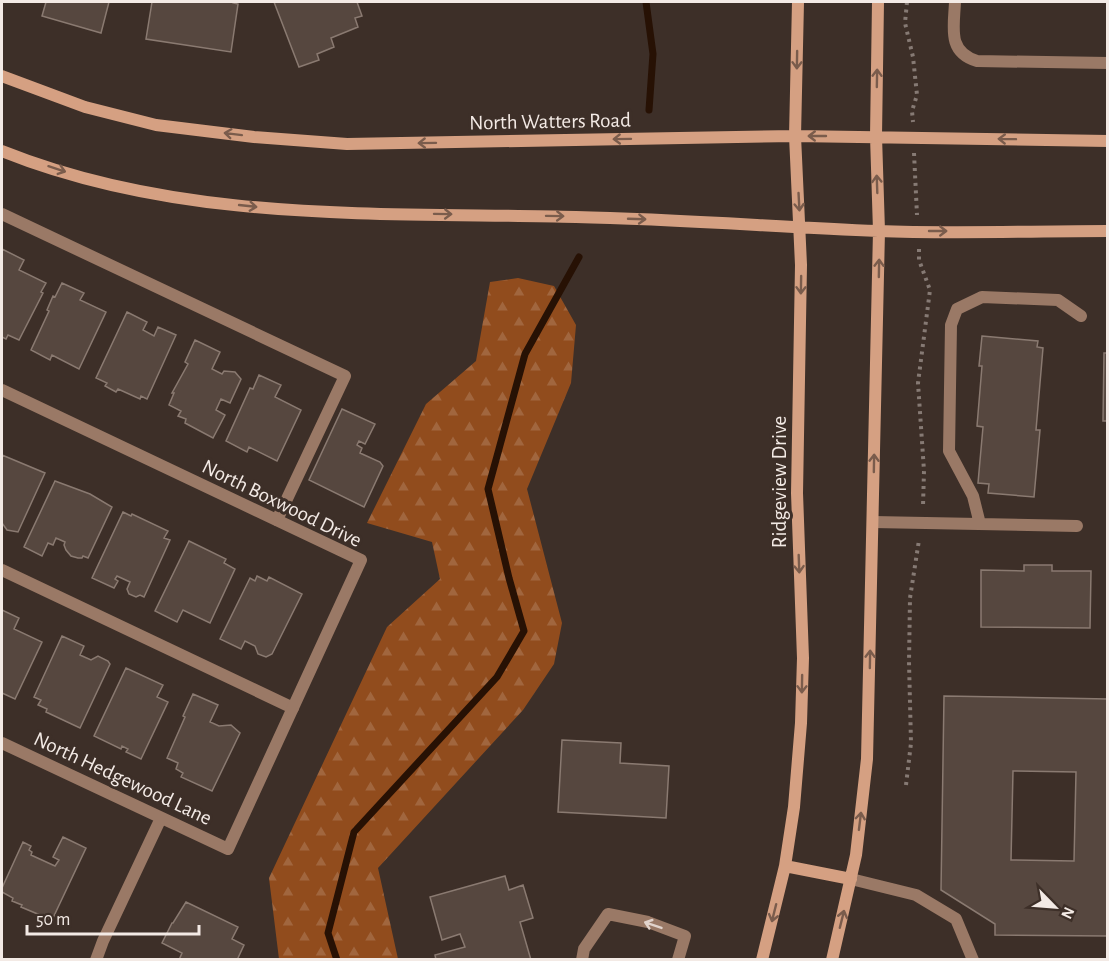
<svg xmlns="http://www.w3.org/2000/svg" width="1109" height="961" font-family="'Alegreya Sans',sans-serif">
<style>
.forest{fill:url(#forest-firs)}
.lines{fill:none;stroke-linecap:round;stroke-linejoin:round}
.stream{stroke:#271104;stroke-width:7}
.building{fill:#56473f;stroke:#8a7a71;stroke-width:1.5;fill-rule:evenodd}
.path{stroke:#867a74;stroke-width:4;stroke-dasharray:3 4.5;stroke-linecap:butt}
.service{stroke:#9a7966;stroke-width:12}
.minor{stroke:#9a7966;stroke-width:12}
.secondary{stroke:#d5a082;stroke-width:12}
.oneway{stroke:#7a5c4c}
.oneway2{stroke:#e1d3cc}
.labels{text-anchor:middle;stroke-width:6;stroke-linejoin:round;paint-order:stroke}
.street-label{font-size:21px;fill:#f3eae5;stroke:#3d2f28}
</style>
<defs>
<pattern id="forest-firs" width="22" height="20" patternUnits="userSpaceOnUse" patternTransform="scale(1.5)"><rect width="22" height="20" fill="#914c1d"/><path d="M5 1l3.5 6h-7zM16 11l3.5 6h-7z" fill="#a1663e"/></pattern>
</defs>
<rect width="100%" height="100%" fill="#3d2f28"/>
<!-- forest -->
<path class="forest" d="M 518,278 L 554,286 L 576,325 L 571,383 L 527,489 L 562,623 L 554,664 L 523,710 L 378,868 L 398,959 L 279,959 L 269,878 L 387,627 L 440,579 L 432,542 L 367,523 L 426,404 L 476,361 L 490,282 Z"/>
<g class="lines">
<!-- stream -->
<path class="stream" d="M 646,2 L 653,54 L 649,110
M 337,960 L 328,933 L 354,832 L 497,677 L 524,631 L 509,578 L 488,489 L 525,354 L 579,257"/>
</g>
<!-- building -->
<path class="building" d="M 46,2 L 109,2 L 101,33 L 42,16 Z
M 152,2 L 233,2 L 233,3 L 238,4 L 231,52 L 146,39 Z
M 274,2 L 357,2 L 362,16 L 355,18 L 358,27 L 331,38 L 334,47 L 317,54 L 319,60 L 299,67 Z
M 2,249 L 24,260 L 19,270 L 46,283 L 41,292 L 43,293 L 19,340 L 8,335 L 6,339 L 2,337 Z
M 62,283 L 84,293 L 80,300 L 106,312 L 79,369 L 52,355 L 50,360 L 31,350 L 49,311 L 47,310 L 53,296 L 55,297 Z
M 127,312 L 147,322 L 143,330 L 154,336 L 158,327 L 176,335 L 147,399 L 141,396 L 140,399 L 118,389 L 116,392 L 105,386 L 107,383 L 96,378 Z
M 982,336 L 1038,341 L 1037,347 L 1043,348 L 1036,430 L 1040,430 L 1034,497 L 988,493 L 989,484 L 978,483 L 983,427 L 977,426 L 982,366 L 979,366 Z
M 195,340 L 220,352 L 212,369 L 222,374 L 224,371 L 235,372 L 241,379 L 230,403 L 221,399 L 216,410 L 225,415 L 213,438 L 185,423 L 186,419 L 178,416 L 181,411 L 169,405 L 174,393 L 172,393 L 188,364 L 185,362 Z
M 1104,353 L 1108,353 L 1108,421 L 1103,421 Z
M 259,375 L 281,385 L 275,397 L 301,410 L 277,461 L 249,447 L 247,452 L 226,441 L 250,388 L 253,389 Z
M 342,409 L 375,424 L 365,444 L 359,441 L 357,445 L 362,448 L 360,453 L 380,462 L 383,466 L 364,507 L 309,480 Z
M 2,455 L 45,473 L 18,532 L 7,530 L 2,523 Z
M 55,481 L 90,494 L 112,507 L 88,558 L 83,556 L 82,558 L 78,558 L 71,556 L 66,550 L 64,545 L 65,542 L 56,538 L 53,545 L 48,543 L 42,556 L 24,547 Z
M 123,512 L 131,516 L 132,514 L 168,531 L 164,538 L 170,540 L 144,597 L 140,595 L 136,597 L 129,594 L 127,589 L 130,582 L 117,576 L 115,579 L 118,581 L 114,588 L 92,578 Z
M 189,541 L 226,559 L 224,563 L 235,569 L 210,623 L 183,610 L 177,622 L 155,611 Z
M 1024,565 L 1052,565 L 1052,571 L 1091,571 L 1090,628 L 981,627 L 981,570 L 1024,571 Z
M 257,576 L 267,581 L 269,577 L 302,594 L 272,654 L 266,657 L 258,654 L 255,646 L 245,641 L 241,649 L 220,639 L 250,578 L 255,581 Z
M 2,610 L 19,618 L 14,629 L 42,642 L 15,699 L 2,693 Z
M 62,636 L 84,646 L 80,655 L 91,660 L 98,656 L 108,661 L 110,664 L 80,728 L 46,712 L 47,709 L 38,705 L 41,700 L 34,697 Z
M 126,668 L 163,685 L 157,697 L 168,702 L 141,759 L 126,752 L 128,749 L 122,746 L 121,749 L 94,736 Z
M 193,694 L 218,705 L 210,722 L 219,726 L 231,725 L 240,733 L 212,791 L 181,777 L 183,773 L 176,769 L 178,763 L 167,758 L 185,717 L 183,716 Z
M 944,696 L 1108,699 L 1108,936 L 995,935 L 995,924 L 941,890 ZM 1013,771 L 1076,772 L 1074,861 L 1011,860 Z
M 562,740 L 621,743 L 620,763 L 669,766 L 666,818 L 558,812 Z
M 63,837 L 86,848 L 52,920 L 21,907 L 22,905 L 12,901 L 13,898 L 2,892 L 2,888 L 23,842 L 31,846 L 29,850 L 32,852 L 31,855 L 55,866 L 59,860 L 53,857 Z
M 505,876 L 509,890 L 523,885 L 533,918 L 520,922 L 531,960 L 436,960 L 435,955 L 465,947 L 460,934 L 442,940 L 430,897 Z
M 186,902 L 238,927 L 232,939 L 244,945 L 237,960 L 179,960 L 182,953 L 162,943 L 172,923 L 173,923 Z"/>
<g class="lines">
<!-- path -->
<path class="path" d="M 907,2 L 905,23 L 913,57 L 917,95 L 912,111 L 913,122
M 914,153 L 917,215
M 919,249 L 919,260 L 930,290 L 918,383 L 924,471 L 923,506
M 906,785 L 911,743 L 909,662 L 910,598 L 919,540"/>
<!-- service -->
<path class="service" d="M 955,2 C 954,27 947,52 977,61 L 1108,63
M 2,214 L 345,376 L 277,520
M 873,522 L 1077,526
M 980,524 L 973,496 L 949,451 L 951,325 L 957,309 L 982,297 L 1058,300 L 1081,316
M 2,570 L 293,708
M 851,879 L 916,895 L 956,919 L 973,960
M 582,960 L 584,949 L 608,914 L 648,922 L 685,936 L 678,960"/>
<!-- minor -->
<path class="minor" d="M 2,390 L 361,560 L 228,849 L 2,743
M 96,960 L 103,941 L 161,818"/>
<!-- secondary -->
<path class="secondary" d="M 2,76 L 85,107 L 156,125 L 254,137 L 347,144 L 795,136 L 1108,141
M 2,151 C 184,224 383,212 576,217 C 677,219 777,227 878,231 C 954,234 1031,231 1108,231
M 785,866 L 851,879
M 762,960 L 785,866 L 794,807 L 801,723 L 803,658 L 797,493 L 801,265 L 795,136 L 798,2
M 832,960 L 856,855 L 867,759 L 879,231 L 876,136 L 878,2"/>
</g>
<!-- one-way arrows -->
<defs><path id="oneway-shaft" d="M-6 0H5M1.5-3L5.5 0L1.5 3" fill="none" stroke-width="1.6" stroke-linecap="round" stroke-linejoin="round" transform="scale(1.5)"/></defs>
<g class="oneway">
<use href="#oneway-shaft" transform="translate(797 60) rotate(91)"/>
<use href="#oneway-shaft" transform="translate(877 78) rotate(-89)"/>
<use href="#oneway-shaft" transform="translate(233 134) rotate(-173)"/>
<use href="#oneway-shaft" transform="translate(817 136) rotate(-180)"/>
<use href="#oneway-shaft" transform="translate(622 139) rotate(179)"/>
<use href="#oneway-shaft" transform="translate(1007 139) rotate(-179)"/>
<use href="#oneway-shaft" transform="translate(427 143) rotate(179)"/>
<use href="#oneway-shaft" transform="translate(57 169) rotate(18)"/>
<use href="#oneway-shaft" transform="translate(877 184) rotate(-92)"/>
<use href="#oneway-shaft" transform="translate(799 202) rotate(87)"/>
<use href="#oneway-shaft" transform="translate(248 206) rotate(6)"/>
<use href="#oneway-shaft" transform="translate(443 214) rotate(1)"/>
<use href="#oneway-shaft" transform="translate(555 216) rotate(1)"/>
<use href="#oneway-shaft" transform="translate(637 219) rotate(2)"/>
<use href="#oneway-shaft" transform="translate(938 231)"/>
<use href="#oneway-shaft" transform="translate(879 268) rotate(-89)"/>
<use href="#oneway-shaft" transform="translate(801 285) rotate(91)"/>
<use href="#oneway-shaft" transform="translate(874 463) rotate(-89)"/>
<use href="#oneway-shaft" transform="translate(799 564) rotate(88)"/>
<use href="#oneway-shaft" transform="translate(870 659) rotate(-89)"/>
<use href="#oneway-shaft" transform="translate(802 684) rotate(91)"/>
<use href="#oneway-shaft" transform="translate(860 821) rotate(-83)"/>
<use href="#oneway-shaft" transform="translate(774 913) rotate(104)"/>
<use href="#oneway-shaft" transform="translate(842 919) rotate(-76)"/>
</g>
<use class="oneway2" href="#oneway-shaft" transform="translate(653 925) rotate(-161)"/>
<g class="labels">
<!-- street labels -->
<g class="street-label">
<text transform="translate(550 121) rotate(-1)" y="7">North Watters Road</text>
<text transform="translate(779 482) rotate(-90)" y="7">Ridgeview Drive</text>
<text transform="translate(282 503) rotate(26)" y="7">North Boxwood Drive</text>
<text transform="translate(123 778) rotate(25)" y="7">North Hedgewood Lane</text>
</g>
</g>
<!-- border -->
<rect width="1109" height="961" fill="none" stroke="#f3eae5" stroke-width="6"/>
<!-- north arrow -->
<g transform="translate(1055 907) rotate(115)" stroke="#3d2f28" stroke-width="4.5" paint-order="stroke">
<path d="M0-4.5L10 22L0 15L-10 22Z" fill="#f3eae5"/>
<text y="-9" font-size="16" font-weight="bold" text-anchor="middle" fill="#f3eae5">N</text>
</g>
<!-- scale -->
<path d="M27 925v9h172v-9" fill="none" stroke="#f3eae5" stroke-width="3"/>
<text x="36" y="925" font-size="18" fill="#f3eae5" stroke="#3d2f28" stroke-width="4.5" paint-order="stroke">50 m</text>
</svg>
